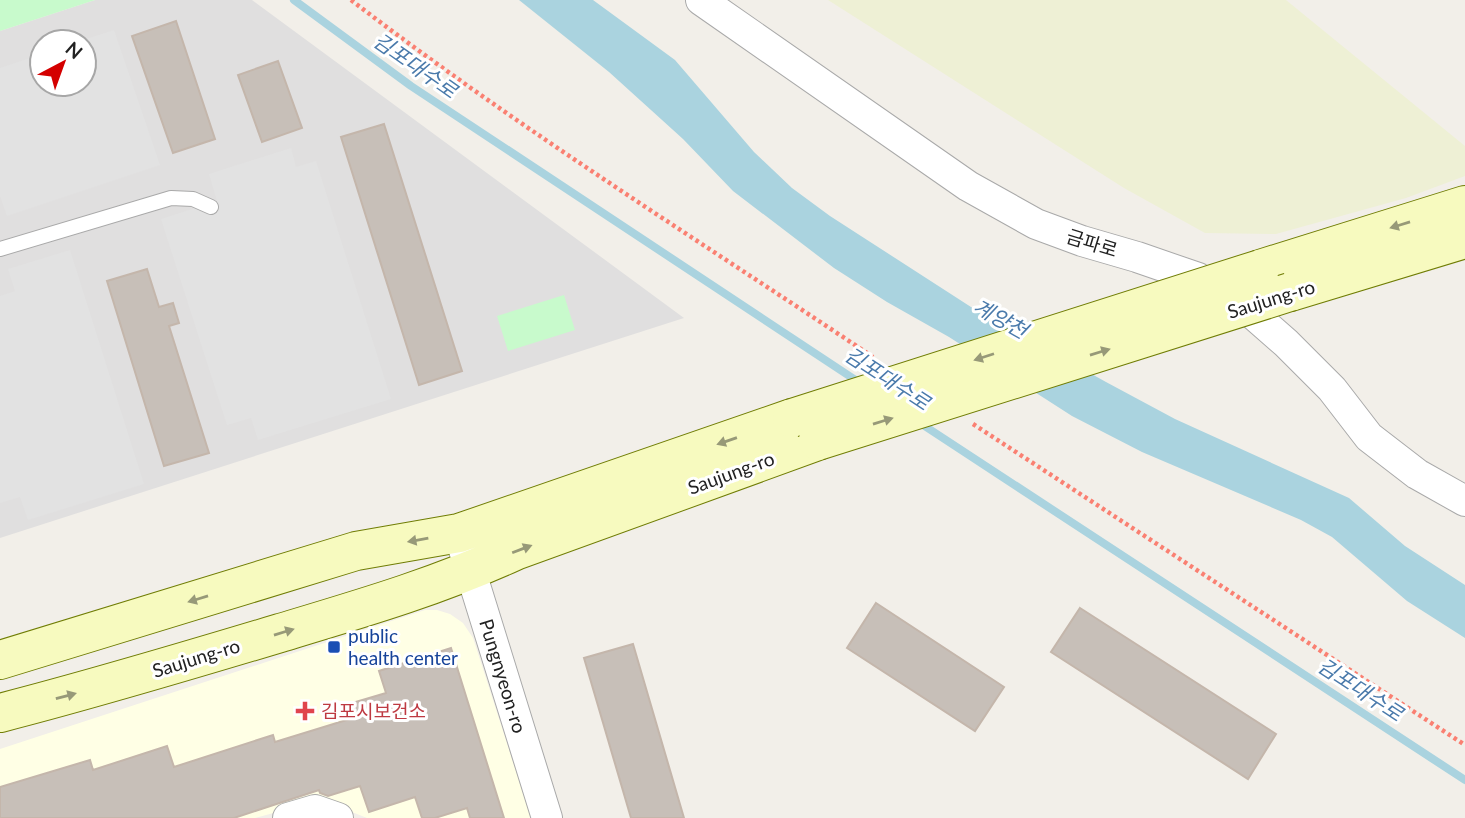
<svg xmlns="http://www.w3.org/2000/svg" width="1465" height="818" font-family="Lato,'Noto Sans KR',sans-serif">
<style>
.residential{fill:#e0dfdf;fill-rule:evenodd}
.education{fill:#ffffe5}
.farmland{fill:#eef0d5}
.park{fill:#c8facc}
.parking{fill:#e2e2e2}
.water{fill:#aad3df}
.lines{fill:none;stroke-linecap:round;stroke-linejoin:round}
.stream{stroke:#aad3df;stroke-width:8}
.building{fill:#c7bfb8;stroke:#c4b6ab;stroke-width:2}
.lane-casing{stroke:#a9a9a9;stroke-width:16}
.street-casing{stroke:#a9a9a9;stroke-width:32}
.secondary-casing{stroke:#707d05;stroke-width:40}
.path{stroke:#fa8072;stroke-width:4.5;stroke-dasharray:3.5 3.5;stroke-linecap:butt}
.lane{stroke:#fff;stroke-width:14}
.street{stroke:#fff;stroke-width:30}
.secondary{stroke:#f7fabf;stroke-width:38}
.secondary-bridge-casing{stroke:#707d05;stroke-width:40;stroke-linecap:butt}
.secondary-bridge{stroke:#f7fabf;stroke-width:38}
.oneway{fill:#979978}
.transit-dot{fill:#1a4fb4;stroke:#fff;stroke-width:2.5}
.health-dot{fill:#e0444e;stroke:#fff;stroke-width:2.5}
.labels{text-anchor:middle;stroke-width:6;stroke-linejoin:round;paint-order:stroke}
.street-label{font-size:19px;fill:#222;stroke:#fff}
.transit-label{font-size:19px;fill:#164399;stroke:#fff;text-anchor:start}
.health-label{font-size:19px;fill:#be3a42;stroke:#fff;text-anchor:start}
.water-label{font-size:21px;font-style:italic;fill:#4a7aab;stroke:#fff}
</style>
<rect width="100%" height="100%" fill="#f2efe9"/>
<!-- residential -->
<path class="residential" d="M 95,0 L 252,0 L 684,318 L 0,538 L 0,31 ZM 42,42 L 84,42 L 84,84 L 42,84 Z"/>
<!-- education -->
<path class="education" d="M 425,610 L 437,610 L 450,614 L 463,623 L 473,638 L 531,818 L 367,818 L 347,810 L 307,804 L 255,818 L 0,818 L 0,749 Z"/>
<!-- farmland -->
<path class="farmland" d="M 828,0 L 1286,0 L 1465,146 L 1465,176 L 1406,198 L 1276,234 L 1205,233 L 1124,188 Z"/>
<!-- park -->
<path class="park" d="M 0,0 L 95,0 L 0,31 Z
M 564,295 L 575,330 L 508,351 L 497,316 Z"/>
<!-- parking -->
<path class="parking" d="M 114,30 L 160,165 L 7,216 L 0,196 L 0,68 L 42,54 L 42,84 L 84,84 L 84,42 L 77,42 Z
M 291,148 L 296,167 L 316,161 L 391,399 L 258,440 L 251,418 L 227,425 L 161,219 L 217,201 L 209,174 Z
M 70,250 L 144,484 L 28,520 L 20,497 L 0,503 L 0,296 L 15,291 L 8,269 Z"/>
<!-- water -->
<path class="water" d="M 519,0 L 593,0 L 675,60 L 754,152 L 792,188 L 830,216 L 971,307 L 1106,382 L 1175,419 L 1349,498 L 1405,546 L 1465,585 L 1465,638 L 1407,601 L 1332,537 L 1301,520 L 1142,452 L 1072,416 L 949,337 L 887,302 L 834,268 L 733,191 L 683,139 L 609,72 Z"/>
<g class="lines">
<!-- stream -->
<path class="stream" d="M 294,0 L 411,86 L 860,383
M 917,421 L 1465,780"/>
</g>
<!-- building -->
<path class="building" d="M 176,21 L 215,139 L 173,153 L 132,36 Z
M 278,61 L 302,128 L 262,142 L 238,75 Z
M 384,124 L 462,371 L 419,385 L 341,137 Z
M 147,269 L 159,307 L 173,303 L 179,323 L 169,326 L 209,453 L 164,466 L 107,281 Z
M 876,603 L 1004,687 L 975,731 L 847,648 Z
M 1080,608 L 1276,734 L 1248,779 L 1051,652 Z
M 633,644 L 684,818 L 631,818 L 584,658 Z
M 451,648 L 504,818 L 470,818 L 467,808 L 435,818 L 422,818 L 415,797 L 369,812 L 360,786 L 328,796 L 320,793 L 319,790 L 234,818 L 0,818 L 0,787 L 90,760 L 93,770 L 167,746 L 174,767 L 273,735 L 275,742 L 353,718 L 349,704 L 386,693 L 379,671 Z"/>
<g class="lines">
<!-- lane casing -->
<g class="lane-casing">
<path id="lane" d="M 0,249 L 171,198 L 193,199 L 211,207"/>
</g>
<!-- street casing -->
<g class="street-casing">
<path id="street" d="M 701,0 L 968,186 L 1036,224 L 1082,241 L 1137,257 L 1198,278 L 1254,315 L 1286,343 L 1332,389 L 1369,437 L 1417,474 L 1465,501
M 464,550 L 547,818
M 288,818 L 315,810 L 338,818"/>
</g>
<!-- secondary casing -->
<g class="secondary-casing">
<path id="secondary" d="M 1260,269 L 1465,205
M 1290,292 L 1465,239
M 0,660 L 356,551 L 459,533 L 792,418
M 0,713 C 94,689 187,661 280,633 C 360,609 439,586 515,551 L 818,441"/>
</g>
<!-- path -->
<path class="path" d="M 351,0 C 518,128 698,240 873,357
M 973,424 L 1465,745"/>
<!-- lane -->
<use href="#lane" class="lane"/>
<!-- street -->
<use href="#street" class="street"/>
<!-- secondary -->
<use href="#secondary" class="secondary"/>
<!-- secondary-bridge casing -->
<g class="secondary-bridge-casing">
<path id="secondary-bridge" d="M 792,418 L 1260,269
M 818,441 L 1290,292"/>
</g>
<!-- secondary-bridge -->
<use href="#secondary-bridge" class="secondary-bridge"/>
</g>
<!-- one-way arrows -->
<defs><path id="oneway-solid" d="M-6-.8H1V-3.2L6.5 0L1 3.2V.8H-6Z" transform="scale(1.75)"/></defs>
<g class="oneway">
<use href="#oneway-solid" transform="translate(1400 225) rotate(163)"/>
<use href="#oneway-solid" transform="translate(1100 352) rotate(-17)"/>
<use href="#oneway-solid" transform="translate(984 357) rotate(162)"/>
<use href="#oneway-solid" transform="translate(883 421) rotate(-17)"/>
<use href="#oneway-solid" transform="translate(727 441) rotate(161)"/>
<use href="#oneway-solid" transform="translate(418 540) rotate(170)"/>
<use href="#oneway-solid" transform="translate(522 549) rotate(-21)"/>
<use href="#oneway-solid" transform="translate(198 599) rotate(163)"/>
<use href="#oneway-solid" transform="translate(284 632) rotate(-17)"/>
<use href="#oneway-solid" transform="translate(66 696) rotate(-15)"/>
</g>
<!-- markers -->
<rect class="transit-dot" x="327" y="640" width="14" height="14" rx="3.5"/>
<path class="health-dot" d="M301.5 700.5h7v7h7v7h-7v7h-7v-7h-7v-7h7z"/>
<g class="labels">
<!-- street labels -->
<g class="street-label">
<text transform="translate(1092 243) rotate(17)" y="7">금파로</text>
<text transform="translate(1271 299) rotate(-17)" y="7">Saujung-ro</text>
<text transform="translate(731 473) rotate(-20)" y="7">Saujung-ro</text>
<text transform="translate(196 658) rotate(-17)" y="7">Saujung-ro</text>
<text transform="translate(503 676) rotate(73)" y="7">Pungnyeon-ro</text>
</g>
<!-- transit labels -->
<g class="transit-label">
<text x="348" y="643">public<tspan x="348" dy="22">health center</tspan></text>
</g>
<!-- health labels -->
<g class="health-label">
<text x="321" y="718">김포시보건소</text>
</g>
<!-- water labels -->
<g class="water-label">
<text transform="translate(415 66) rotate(35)" y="7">김포대수로</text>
<text transform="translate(1000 319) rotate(29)" y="7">계양천</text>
<text transform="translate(887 379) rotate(33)" y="7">김포대수로</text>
<text transform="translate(1360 690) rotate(33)" y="7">김포대수로</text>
</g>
</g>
<!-- north arrow -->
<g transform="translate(63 63) rotate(41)"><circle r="33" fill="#ffffff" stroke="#a7a7a7" stroke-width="2"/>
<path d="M0-5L12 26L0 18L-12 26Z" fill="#d40000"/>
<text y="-10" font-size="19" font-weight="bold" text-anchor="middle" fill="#222222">N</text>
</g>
</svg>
